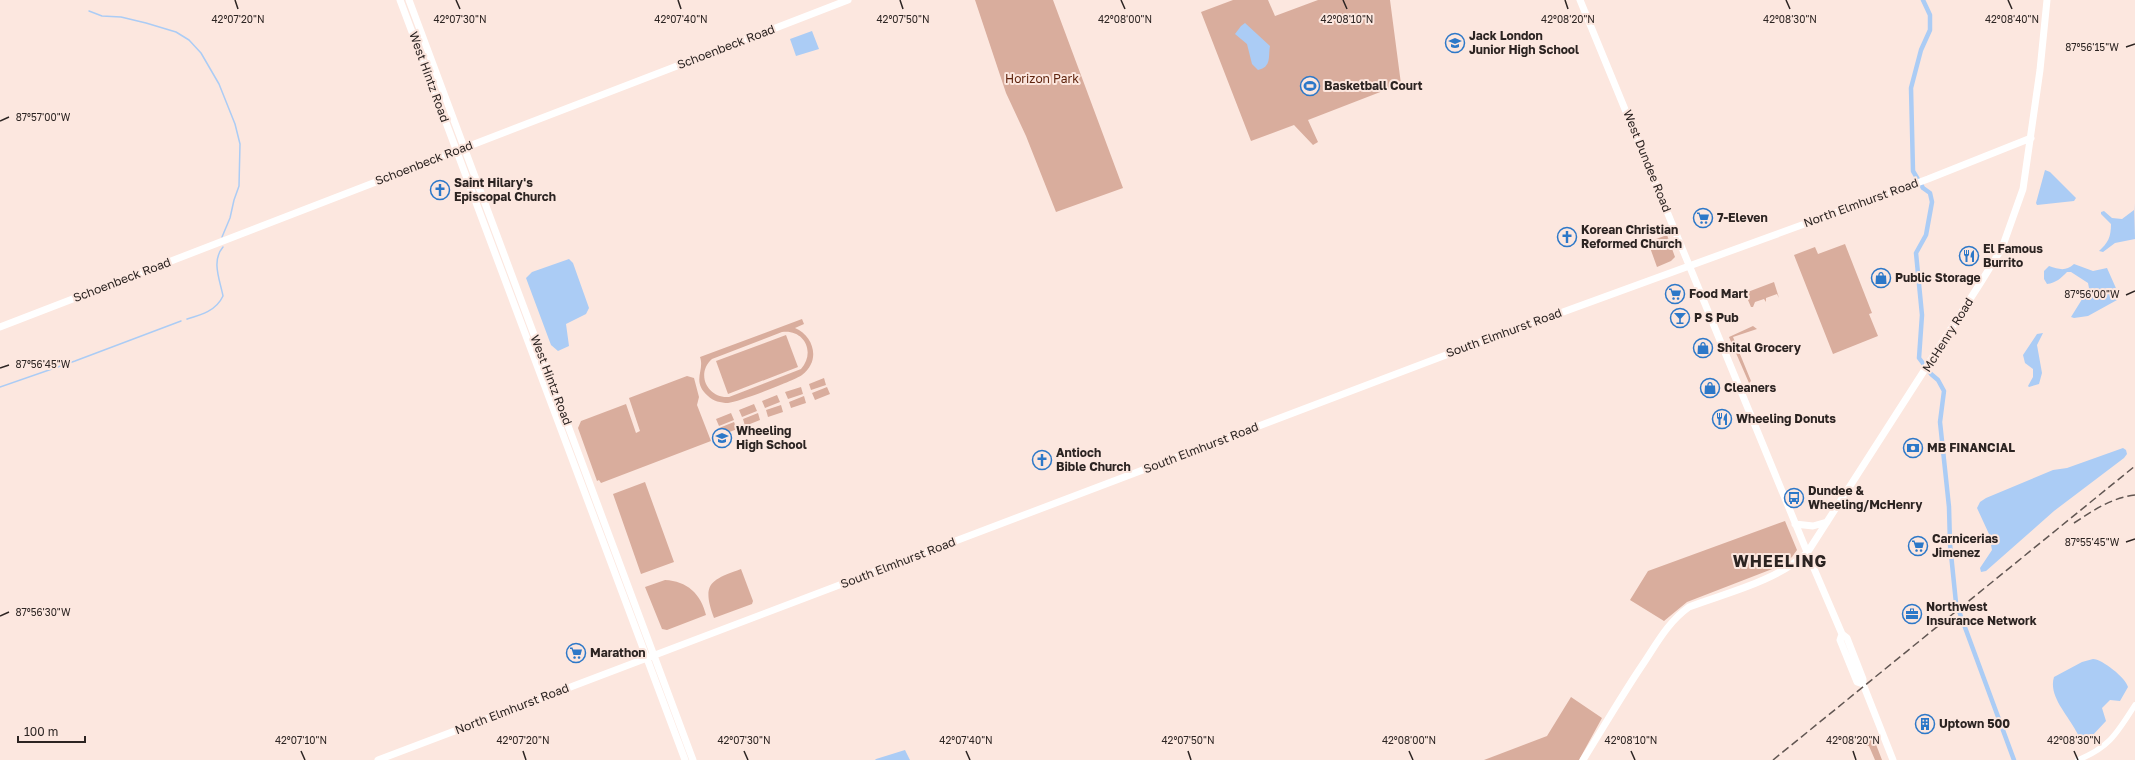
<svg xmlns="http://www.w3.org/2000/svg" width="2135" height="760" font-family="'Golos Text',sans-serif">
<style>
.green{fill:#d9ad9d;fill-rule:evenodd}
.water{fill:#abccf5}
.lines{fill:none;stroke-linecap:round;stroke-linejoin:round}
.stream{stroke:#abccf5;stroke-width:1.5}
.canal{stroke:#abccf5;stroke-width:4.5}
.minor{stroke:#fff;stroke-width:5.5}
.major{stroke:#fff;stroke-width:7}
.rail{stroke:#615652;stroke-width:1.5;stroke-dasharray:8 4;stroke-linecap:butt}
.ticks{fill:none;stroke:#2c2422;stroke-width:1.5}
.labels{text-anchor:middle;stroke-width:4;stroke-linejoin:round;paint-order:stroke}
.poi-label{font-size:12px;font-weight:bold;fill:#2c2422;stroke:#fce7df;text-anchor:start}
.street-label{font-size:12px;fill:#2c2422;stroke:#fce7df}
.park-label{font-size:12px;fill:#5f240e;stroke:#fce7df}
.district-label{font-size:16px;font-weight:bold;letter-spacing:1px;fill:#2c2422;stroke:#fce7df}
.ticks-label{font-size:10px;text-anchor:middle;fill:#2c2422;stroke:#fce7df;stroke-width:4;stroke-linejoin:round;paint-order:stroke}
</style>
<rect width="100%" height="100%" fill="#fce7df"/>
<!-- green -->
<path class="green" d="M 975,0 L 1053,0 L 1123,188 L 1056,212 L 1026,136 L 1006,93 Z
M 1233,0 L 1268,0 L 1275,16 L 1318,0 L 1390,0 L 1401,84 L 1308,120 L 1318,142 L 1313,145 L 1294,125 L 1251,141 L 1201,12 Z
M 1667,235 L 1675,257 L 1671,261 L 1657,267 L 1648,242 Z
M 1845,244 L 1872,313 L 1869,314 L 1878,336 L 1833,354 L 1794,255 L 1815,247 L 1818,254 Z
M 1774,282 L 1779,298 L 1777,294 L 1766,298 L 1766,302 L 1764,299 L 1755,302 L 1753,307 L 1751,307 L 1745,293 Z
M 802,319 L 804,324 L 795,328 C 814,336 821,361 802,375 C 793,381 739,402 728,403 C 721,403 713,401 708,396 C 691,381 705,371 700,357 ZM 782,332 C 804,329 816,352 801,369 L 729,397 C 708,399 695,374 712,359 Z
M 1753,326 L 1757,329 L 1733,337 L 1751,381 L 1749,383 L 1729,337 Z
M 786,335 L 798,367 L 728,394 L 716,361 Z
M 687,376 L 694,378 L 699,397 L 697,405 L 711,441 L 601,483 L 599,480 L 597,481 L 578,428 L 581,421 L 626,404 L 636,433 L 640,431 L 629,398 Z
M 824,378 L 826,385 L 811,390 L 809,384 Z
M 801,387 L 803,394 L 788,399 L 785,392 Z
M 827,387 L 830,394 L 815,400 L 812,393 Z
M 777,395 L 780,402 L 765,408 L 762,401 Z
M 804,396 L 806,403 L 791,408 L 789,402 Z
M 754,404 L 757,411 L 742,417 L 739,410 Z
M 781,405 L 783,412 L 768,417 L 766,410 Z
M 731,413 L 734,420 L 719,426 L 716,419 Z
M 758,413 L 760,420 L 745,426 L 743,419 Z
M 734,422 L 737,429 L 722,435 L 719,428 Z
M 645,482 L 674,562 L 641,574 L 613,494 Z
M 1785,521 L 1797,550 L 1792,557 L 1780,566 L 1687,602 L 1664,621 L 1630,600 L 1648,571 Z
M 741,569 L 753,601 L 752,604 L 714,618 C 701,583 711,580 741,569 Z
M 665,580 C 687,581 701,594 706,615 L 667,630 L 662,629 L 645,587 Z
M 1571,697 L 1602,718 L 1579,760 L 1484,760 L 1547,736 Z
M 1872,734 L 1882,760 L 1875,760 L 1869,746 L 1866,746 L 1869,745 L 1866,737 Z"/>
<!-- water -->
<path class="water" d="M 1245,23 L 1270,46 C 1268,56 1272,67 1258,70 L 1252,64 L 1247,44 L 1235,34 L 1241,26 Z
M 812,31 L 819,49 L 796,56 L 790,39 Z
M 2045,170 L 2050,172 L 2076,198 L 2074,201 L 2037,205 L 2036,203 Z
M 2134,203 L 2135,239 L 2115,243 L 2103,252 L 2099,251 C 2108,243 2111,237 2111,224 L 2101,214 L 2101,212 L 2104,211 L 2112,218 L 2122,219 L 2134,210 Z
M 569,259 L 573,263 L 589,308 L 586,314 L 566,324 L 569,346 L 558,351 L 551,345 L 526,278 L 532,272 Z
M 2074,264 L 2093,271 L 2107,268 L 2119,295 L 2117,300 L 2088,316 L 2074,318 L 2071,317 L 2089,288 L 2088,283 L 2071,272 L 2067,272 C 2061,278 2056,283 2047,284 L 2044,279 L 2044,271 L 2049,266 C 2059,269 2065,272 2074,264 Z
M 2043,333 L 2037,345 L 2042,373 L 2039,384 L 2029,387 L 2028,386 L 2033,377 L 2033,369 L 2025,363 L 2023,355 L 2037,334 Z
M 2123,448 L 2126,450 L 2127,454 L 2124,458 L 2054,511 L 1986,571 L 1981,572 L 1980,568 L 1992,550 L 1989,534 L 1977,508 L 1980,502 L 1986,498 L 2053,470 L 2067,468 Z
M 2093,659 C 2102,659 2126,678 2128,687 L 2120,701 L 2110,700 L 2102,708 L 2106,721 L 2091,737 L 2080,739 C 2078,736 2078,734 2076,731 C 2068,715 2048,696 2054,677 L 2082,662 Z
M 905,750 L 910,760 L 875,760 L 876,759 Z"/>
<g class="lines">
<!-- stream -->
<path class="stream" d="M 89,11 L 102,16 L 121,17 L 146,23 L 176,32 L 189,40 L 201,53 L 219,84 L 235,124 L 240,144 L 239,186 L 234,200 L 230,218 L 222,237
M 187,319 C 201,315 216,311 223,296 C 220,280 211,261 223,247
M 0,387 L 75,361 L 181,321"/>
<!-- canal -->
<path class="canal" d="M 1923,0 L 1930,15 L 1930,30 L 1921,50 L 1911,88 L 1913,171 L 1923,188 L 1930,193 L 1932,202 L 1926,235 L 1916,253 L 1922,315 L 1919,358 L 1931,374 L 1938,380 L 1944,391 L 1940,422 L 1949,507 L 1950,544 L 1956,603 L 2014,760"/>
<!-- minor -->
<path class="minor" d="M 2078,760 C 2110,747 2117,733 2135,705"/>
<!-- major -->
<path class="major" d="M 400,0 L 685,760
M 409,0 L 693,760
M 1580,0 L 1812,564 L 1842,634 L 1847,638 L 1863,679 L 1863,684 L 1893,760
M 0,327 L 848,0
M 1795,524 L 1813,526 L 1827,522
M 1842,634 L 1840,640 L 1857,682 L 1863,684
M 378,760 L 1475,344 L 1928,179 L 2031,138
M 1583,760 C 1603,728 1622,695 1643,664 C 1657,643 1668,622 1689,607 C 1729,592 1774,582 1807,553 L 1981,282 L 2002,248 L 2023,189 L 2040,70 L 2047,0"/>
<!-- rail -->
<path class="rail" d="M 2074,523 C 2094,510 2111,498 2135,495
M 1773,760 L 2135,466"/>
</g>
<!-- ticks -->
<path class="ticks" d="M 235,0 L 238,9M 456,0 L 460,9M 678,0 L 681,9M 900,0 L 903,9M 1121,0 L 1125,9M 1343,0 L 1347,9M 1565,0 L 1568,9M 1786,0 L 1790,9M 2008,0 L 2012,9M 2126,47 L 2135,44M 0,121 L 9,117M 2126,295 L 2135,291M 0,368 L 9,365M 2126,542 L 2135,539M 0,616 L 9,612M 301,751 L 305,760M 523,751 L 526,760M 744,751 L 748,760M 966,751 L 970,760M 1188,751 L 1191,760M 1409,751 L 1413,760M 1631,751 L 1635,760M 1853,751 L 1856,760M 2074,751 L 2078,760"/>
<!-- icons -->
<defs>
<g id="school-ring" transform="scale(1)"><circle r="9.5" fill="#fce7df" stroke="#2d78c8" stroke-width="1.5"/><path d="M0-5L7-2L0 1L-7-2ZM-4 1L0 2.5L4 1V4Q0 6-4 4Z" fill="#2d78c8"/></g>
<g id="stadium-ring" transform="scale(1)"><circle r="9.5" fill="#fce7df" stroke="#2d78c8" stroke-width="1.5"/><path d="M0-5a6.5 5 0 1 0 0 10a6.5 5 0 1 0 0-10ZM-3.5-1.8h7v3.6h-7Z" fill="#2d78c8"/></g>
<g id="church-ring" transform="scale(1)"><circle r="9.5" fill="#fce7df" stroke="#2d78c8" stroke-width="1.5"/><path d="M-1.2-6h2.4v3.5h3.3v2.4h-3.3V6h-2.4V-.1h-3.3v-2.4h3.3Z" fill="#2d78c8"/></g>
<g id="supermarket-ring" transform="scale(1)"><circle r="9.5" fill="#fce7df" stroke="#2d78c8" stroke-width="1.5"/><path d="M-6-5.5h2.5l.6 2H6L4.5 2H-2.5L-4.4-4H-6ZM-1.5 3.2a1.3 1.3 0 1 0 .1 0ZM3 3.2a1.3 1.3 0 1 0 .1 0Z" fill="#2d78c8"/></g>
<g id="restaurant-ring" transform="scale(1)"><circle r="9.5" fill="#fce7df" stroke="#2d78c8" stroke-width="1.5"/><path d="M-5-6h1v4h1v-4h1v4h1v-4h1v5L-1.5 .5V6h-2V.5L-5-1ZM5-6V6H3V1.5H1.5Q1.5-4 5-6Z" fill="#2d78c8"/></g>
<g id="shop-ring" transform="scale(1)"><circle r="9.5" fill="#fce7df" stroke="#2d78c8" stroke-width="1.5"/><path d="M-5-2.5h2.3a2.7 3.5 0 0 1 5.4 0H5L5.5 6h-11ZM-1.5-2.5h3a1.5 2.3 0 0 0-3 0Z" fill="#2d78c8"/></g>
<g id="bar-ring" transform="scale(1)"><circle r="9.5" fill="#fce7df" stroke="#2d78c8" stroke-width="1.5"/><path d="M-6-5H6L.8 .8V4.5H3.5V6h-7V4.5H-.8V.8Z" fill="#2d78c8"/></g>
<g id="bank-ring" transform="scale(1)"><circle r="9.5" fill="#fce7df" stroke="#2d78c8" stroke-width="1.5"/><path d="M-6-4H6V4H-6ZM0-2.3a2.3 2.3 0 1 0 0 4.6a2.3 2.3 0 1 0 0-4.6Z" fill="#2d78c8"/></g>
<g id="bus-ring" transform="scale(1)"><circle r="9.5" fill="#fce7df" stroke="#2d78c8" stroke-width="1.5"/><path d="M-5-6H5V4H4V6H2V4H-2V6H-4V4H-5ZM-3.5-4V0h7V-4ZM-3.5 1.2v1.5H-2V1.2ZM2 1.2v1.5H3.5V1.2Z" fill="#2d78c8"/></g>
<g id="office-ring" transform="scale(1)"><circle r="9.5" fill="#fce7df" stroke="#2d78c8" stroke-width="1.5"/><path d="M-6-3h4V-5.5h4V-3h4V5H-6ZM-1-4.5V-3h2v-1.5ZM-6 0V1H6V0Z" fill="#2d78c8"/></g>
<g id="building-ring" transform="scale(1)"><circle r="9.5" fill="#fce7df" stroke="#2d78c8" stroke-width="1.5"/><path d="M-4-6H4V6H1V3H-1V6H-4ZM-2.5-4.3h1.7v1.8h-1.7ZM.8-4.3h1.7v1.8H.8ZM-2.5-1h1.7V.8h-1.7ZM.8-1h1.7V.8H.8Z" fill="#2d78c8"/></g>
</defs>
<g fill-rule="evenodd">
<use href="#school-ring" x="1455" y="43"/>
<use href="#stadium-ring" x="1310" y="86"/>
<use href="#church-ring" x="440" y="190"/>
<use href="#supermarket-ring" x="1703" y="218"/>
<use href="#church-ring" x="1567" y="237"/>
<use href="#restaurant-ring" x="1969" y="256"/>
<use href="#shop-ring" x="1881" y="278"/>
<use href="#supermarket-ring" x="1675" y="294"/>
<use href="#bar-ring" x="1680" y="318"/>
<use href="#shop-ring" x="1703" y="348"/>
<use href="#shop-ring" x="1710" y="388"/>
<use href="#restaurant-ring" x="1722" y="419"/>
<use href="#school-ring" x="722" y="438"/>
<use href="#bank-ring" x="1913" y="448"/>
<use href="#church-ring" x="1042" y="460"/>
<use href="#bus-ring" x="1794" y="498"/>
<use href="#supermarket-ring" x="1918" y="546"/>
<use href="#office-ring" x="1912" y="614"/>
<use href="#supermarket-ring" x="576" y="653"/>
<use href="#building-ring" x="1925" y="724"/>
</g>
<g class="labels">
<!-- poi labels -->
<g class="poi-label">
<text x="1469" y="40">Jack London<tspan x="1469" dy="14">Junior High School</tspan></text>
<text x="1324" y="90">Basketball Court</text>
<text x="454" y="187">Saint Hilary's<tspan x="454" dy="14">Episcopal Church</tspan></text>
<text x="1717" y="222">7-Eleven</text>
<text x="1581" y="234">Korean Christian<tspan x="1581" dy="14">Reformed Church</tspan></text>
<text x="1983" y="253">El Famous<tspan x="1983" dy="14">Burrito</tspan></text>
<text x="1895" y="282">Public Storage</text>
<text x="1689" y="298">Food Mart</text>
<text x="1694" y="322">P S Pub</text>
<text x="1717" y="352">Shital Grocery</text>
<text x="1724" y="392">Cleaners</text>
<text x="1736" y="423">Wheeling Donuts</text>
<text x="736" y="435">Wheeling<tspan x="736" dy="14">High School</tspan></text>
<text x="1927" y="452">MB FINANCIAL</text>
<text x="1056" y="457">Antioch<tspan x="1056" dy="14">Bible Church</tspan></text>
<text x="1808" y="495">Dundee &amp;<tspan x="1808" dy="14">Wheeling/McHenry</tspan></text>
<text x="1932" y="543">Carnicerias<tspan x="1932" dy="14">Jimenez</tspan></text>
<text x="1926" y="611">Northwest<tspan x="1926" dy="14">Insurance Network</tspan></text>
<text x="590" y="657">Marathon</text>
<text x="1939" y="728">Uptown 500</text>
</g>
<!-- street labels -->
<g class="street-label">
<text transform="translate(726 47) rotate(-21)" y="4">Schoenbeck Road</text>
<text transform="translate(429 77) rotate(70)" y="4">West Hintz Road</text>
<text transform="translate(1647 161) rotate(68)" y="4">West Dundee Road</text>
<text transform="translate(424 163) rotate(-21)" y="4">Schoenbeck Road</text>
<text transform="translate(1861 203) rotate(-20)" y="4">North Elmhurst Road</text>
<text transform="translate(122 280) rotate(-21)" y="4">Schoenbeck Road</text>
<text transform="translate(1504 333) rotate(-20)" y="4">South Elmhurst Road</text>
<text transform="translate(1948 335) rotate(-58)" y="4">McHenry Road</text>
<text transform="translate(551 380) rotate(69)" y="4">West Hintz Road</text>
<text transform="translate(1201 448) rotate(-21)" y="4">South Elmhurst Road</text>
<text transform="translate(898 563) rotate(-21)" y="4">South Elmhurst Road</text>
<text transform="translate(512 709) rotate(-21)" y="4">North Elmhurst Road</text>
</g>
<!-- park labels -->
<g class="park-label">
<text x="1042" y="83">Horizon Park</text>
</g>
<!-- district labels -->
<g class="district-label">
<text x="1780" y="567">WHEELING</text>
</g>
</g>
<g class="ticks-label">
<text x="1125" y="23">42°08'00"N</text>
<text x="1790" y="23">42°08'30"N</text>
<text x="238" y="23">42°07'20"N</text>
<text x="460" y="23">42°07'30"N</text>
<text x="681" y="23">42°07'40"N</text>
<text x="903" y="23">42°07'50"N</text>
<text x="1347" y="23">42°08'10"N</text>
<text x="1568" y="23">42°08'20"N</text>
<text x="2012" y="23">42°08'40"N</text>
<text x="2092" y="51">87°56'15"W</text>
<text x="43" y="121">87°57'00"W</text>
<text x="2092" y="298">87°56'00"W</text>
<text x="43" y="368">87°56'45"W</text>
<text x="2092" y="546">87°55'45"W</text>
<text x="43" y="616">87°56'30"W</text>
<text x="301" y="744">42°07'10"N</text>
<text x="523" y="744">42°07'20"N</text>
<text x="744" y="744">42°07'30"N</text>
<text x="966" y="744">42°07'40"N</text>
<text x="1188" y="744">42°07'50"N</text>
<text x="1409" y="744">42°08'00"N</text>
<text x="1631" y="744">42°08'10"N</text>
<text x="1853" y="744">42°08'20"N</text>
<text x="2074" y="744">42°08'30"N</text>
</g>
<!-- scale -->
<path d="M18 736v6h67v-6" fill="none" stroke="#2c2422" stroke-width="2"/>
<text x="24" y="736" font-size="12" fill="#2c2422" stroke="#fce7df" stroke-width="3" paint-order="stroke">100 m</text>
</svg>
